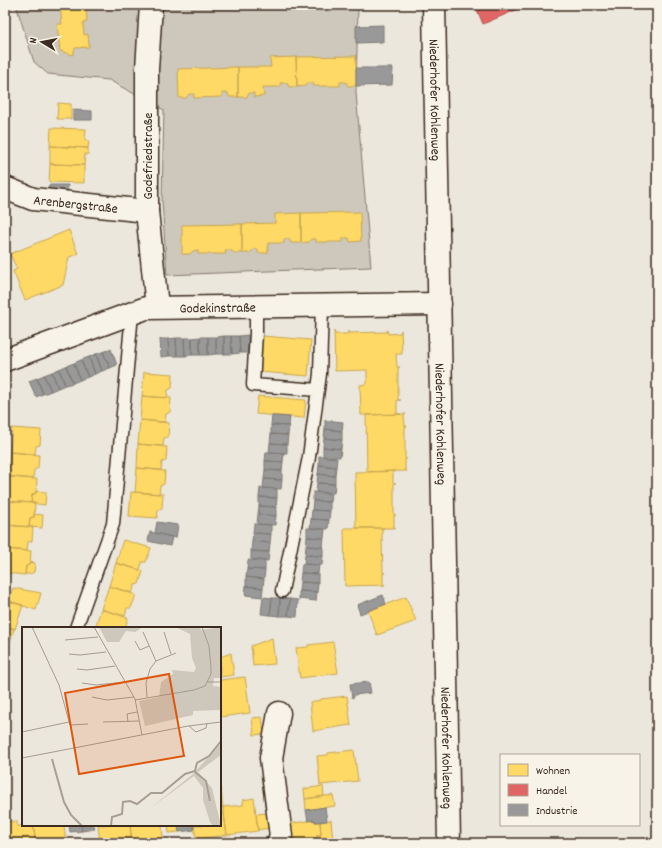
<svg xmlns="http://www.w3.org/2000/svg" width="662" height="848" font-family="Dekko,sans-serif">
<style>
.green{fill:#cec8bc;stroke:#84796d}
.homes{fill:#ffd966;stroke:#c4a450}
.shops{fill:#e06666;stroke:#ae5450}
.industry{fill:#999;stroke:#7d7874}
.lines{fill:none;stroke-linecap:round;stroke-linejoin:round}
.lane-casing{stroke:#3b2a1e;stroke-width:15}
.street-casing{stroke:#3b2a1e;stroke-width:25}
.lane{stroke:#f7f3e8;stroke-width:12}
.street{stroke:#f7f3e8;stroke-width:22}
.labels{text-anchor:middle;stroke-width:4;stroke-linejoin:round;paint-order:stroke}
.street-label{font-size:14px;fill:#3b2a1e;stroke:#f7f3e8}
.inset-river{fill:none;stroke:#a89f93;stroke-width:2}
.inset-road{fill:none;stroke:#a59b90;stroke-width:1}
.view{fill:#df570d;fill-opacity:0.15;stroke:#df570d;stroke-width:2}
.inset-edge{fill:none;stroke:#3b2a1e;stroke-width:2}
</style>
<rect width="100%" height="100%" fill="#ece7dc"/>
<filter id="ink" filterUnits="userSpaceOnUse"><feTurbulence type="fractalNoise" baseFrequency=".025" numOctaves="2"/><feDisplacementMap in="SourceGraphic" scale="8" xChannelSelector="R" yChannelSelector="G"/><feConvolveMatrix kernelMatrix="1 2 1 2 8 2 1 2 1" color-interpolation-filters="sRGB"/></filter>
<g filter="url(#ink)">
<!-- green -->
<path class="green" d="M 16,5 L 358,5 L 356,93 L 371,267 L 167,275 L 162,200 L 164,110 L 109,80 L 48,74 L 34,62 Z"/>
<!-- homes -->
<path class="homes" d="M 60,5 L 81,5 L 81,8 L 86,8 L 87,22 L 83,23 L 84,35 L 88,34 L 89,47 L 75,48 L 73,55 L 60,51 L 57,24 L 62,24 Z
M 356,56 L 356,86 L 348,86 L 346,82 L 340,82 L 340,86 L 314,86 L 313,83 L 307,83 L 305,86 L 297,87 L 296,57 Z
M 296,57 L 297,87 L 289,87 L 287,83 L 280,83 L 280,87 L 263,87 L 264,96 L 254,97 L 254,93 L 249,93 L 247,97 L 238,97 L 238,67 L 271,67 L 270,58 Z
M 238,67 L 238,97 L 229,97 L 228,93 L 222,93 L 222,97 L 194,98 L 194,94 L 189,94 L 186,98 L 179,98 L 178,69 Z
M 58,103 L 71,104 L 71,119 L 57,119 Z
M 51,128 L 86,129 L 85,141 L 89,141 L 88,148 L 50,146 Z
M 50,146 L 88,148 L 88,154 L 85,154 L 84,165 L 50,164 Z
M 50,164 L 84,165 L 84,183 L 49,182 Z
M 360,212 L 361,241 L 350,242 L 349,238 L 343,238 L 343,242 L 316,242 L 316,239 L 311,239 L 309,242 L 301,243 L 301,213 Z
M 301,213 L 301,243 L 291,243 L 289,239 L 284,239 L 284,243 L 268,243 L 268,253 L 258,253 L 258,249 L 254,249 L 250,253 L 242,253 L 242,224 L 275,223 L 275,214 Z
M 242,224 L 242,253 L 234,253 L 231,250 L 225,250 L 226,254 L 198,254 L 198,250 L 193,251 L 190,254 L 182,254 L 182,225 Z
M 69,230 L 78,254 L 69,257 L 63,285 L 25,300 L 13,271 L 17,269 L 10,254 Z
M 387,330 L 388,334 L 401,333 L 401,330 L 402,354 L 396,354 L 397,367 L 400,367 L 398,368 L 398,400 L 401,400 L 397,400 L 397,414 L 401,414 L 361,415 L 360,385 L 367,384 L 367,370 L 335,371 L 334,331 L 335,334 L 348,334 L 348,331 L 349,333 L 387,332 Z
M 263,336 L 311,340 L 308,376 L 260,372 Z
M 144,372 L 173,374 L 172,388 L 168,390 L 167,398 L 142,396 Z
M 142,396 L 171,398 L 170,412 L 166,414 L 165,422 L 140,420 Z
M 258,396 L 306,400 L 304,418 L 256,414 Z
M 406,414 L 404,415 L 405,426 L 407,426 L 405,427 L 405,458 L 407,459 L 405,459 L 405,470 L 407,471 L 367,472 L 366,415 Z
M 140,420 L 169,423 L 168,437 L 164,438 L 163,446 L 138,444 Z
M 12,428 L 41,430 L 40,445 L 36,446 L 35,454 L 10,452 Z
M 138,444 L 167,447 L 166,461 L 162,462 L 161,470 L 137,468 Z
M 10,452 L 39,455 L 38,468 L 34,470 L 33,479 L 8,476 Z
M 137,468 L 165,471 L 164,484 L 160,486 L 159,494 L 135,492 Z
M 395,471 L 393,472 L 393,483 L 396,483 L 394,484 L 394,515 L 396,515 L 394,516 L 394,527 L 396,528 L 356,528 L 355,472 Z
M 8,477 L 37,479 L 36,493 L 32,495 L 31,503 L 7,501 Z
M 36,491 L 46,492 L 45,505 L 31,503 L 32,495 L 36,493 Z
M 131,492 L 163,494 L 162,508 L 158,510 L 157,518 L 129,516 Z
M 7,501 L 35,503 L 34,517 L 30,518 L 29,527 L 5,525 Z
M 34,514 L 43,515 L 42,528 L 29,527 L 30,518 L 34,517 Z
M 5,525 L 33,527 L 32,541 L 28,542 L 27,551 L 5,549 Z
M 344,528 L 384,528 L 382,529 L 382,540 L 384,541 L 382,541 L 383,572 L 385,573 L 383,573 L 383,584 L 385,585 L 345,586 Z
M 123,540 L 151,548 L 146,562 L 142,562 L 140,570 L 116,563 Z
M 5,549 L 31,551 L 30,564 L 26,566 L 25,575 L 5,573 Z
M 30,562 L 35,563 L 34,572 L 30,574 L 25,574 L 26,566 L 30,564 Z
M 116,563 L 143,571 L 139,584 L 135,585 L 132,593 L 109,586 Z
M 109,586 L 136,595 L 131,608 L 127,608 L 125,616 L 101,609 Z
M 13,588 L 41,593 L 36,610 L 8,601 Z
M 406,597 L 416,621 L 377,635 L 368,611 Z
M 5,600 L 23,605 L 15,629 L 5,626 Z
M 101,609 L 128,618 L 125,628 L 95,628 Z
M 5,626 L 15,629 L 14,629 L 10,642 L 5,642 L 5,643 Z
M 272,638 L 275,664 L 253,666 L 251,646 Z
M 333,642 L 338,673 L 300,678 L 296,648 L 308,647 L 308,645 Z
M 231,653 L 234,675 L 220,677 L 220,657 Z
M 245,677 L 250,713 L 220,717 L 220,680 Z
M 347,696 L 351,726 L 350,725 L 313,731 L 310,702 L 321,700 L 321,699 Z
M 262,717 L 264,734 L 254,735 L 252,718 Z
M 354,750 L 358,781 L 320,785 L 317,756 L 328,755 L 328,753 Z
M 323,786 L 324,796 L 305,799 L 304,789 Z
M 221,789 L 223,807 L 220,808 L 220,790 Z
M 333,795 L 335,806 L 306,810 L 305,799 Z
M 254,798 L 258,831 L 227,835 L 223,807 L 243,805 L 243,800 Z
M 223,807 L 227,835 L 196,839 L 194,825 L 220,825 L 220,808 Z
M 267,813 L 269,828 L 258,830 L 256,814 Z
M 315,820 L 315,822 L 320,822 L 321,835 L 317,835 L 318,843 L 289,843 L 287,824 Z
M 331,820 L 333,841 L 317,842 L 317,835 L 321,835 L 320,822 Z
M 17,821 L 17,826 L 33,825 L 36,843 L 5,843 L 5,822 Z
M 33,825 L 64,825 L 66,843 L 36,843 Z
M 98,825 L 130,825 L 132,842 L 100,843 Z
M 130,825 L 162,825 L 163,838 L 132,842 Z
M 168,825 L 178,825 L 179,832 L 169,833 Z"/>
<!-- shops -->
<path class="shops" d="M 475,5 L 517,5 L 518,9 L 483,24 Z"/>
<!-- industry -->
<path class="industry" d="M 383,25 L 383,42 L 356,43 L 356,26 Z
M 356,68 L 393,68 L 392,85 L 356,86 Z
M 73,110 L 92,111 L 92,120 L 73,120 Z
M 49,185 L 68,185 L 67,195 L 48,194 Z
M 248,335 L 248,353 L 240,353 L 239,336 Z
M 224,336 L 231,336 L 232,354 L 224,354 Z
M 224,336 L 224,354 L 216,354 L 216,337 Z
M 231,336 L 239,336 L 240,353 L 232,354 Z
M 200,337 L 208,337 L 208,355 L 200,355 Z
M 200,337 L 200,355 L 192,355 L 192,338 Z
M 208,337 L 216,337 L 216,354 L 208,355 Z
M 176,338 L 184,338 L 185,356 L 177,356 Z
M 176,338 L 177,356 L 169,356 L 168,339 Z
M 184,338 L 192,338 L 192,355 L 185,356 Z
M 160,339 L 168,339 L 169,356 L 161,357 Z
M 111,349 L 117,365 L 110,368 L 103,352 Z
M 103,352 L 110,368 L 102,371 L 96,354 Z
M 96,354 L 102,371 L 95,374 L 89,357 Z
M 89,357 L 95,374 L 88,377 L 81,360 Z
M 81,360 L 88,377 L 80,380 L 74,363 Z
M 74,363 L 80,380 L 73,383 L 66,366 Z
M 66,366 L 73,383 L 65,385 L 59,369 Z
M 59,369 L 65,385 L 58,388 L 52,372 Z
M 52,372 L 58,388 L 51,391 L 44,375 Z
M 44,375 L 51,391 L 43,394 L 37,378 Z
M 37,378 L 43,394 L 36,397 L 29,381 Z
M 272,416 L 290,417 L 289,426 L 271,425 Z
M 325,420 L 343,422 L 342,431 L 325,429 Z
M 271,425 L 289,426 L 288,435 L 271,434 Z
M 325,429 L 342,431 L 342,440 L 324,438 Z
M 271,434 L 288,435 L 287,444 L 270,443 Z
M 324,438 L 342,440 L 341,449 L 323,447 Z
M 270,443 L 287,444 L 287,453 L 269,452 Z
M 323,447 L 341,449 L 340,457 L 323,456 Z
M 266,452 L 284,453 L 283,462 L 265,461 Z
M 319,456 L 337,458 L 336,467 L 319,465 Z
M 265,461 L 283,462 L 282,471 L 265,470 Z
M 319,465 L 336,467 L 335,476 L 318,474 Z
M 265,470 L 282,471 L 282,480 L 264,479 Z
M 318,474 L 335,476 L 335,484 L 317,483 Z
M 264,479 L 282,480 L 281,489 L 263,488 Z
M 317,483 L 335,484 L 334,493 L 316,492 Z
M 260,488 L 277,489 L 277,498 L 259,497 Z
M 313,492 L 331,494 L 330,502 L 313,501 Z
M 259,497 L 277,498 L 276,507 L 259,506 Z
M 313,501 L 330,502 L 330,511 L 312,510 Z
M 259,506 L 276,507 L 276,516 L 258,514 Z
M 312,510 L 330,511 L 329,520 L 311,519 Z
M 258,514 L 276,516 L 275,525 L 257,524 Z
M 311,519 L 329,520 L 328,529 L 310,528 Z
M 157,522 L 178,525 L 176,538 L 155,533 Z
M 254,524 L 271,525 L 271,534 L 253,533 Z
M 307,528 L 325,529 L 324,538 L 307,537 Z
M 150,532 L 172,537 L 170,546 L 148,541 Z
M 253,533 L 271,534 L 270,543 L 252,541 Z
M 307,537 L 324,538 L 323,547 L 306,546 Z
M 252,541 L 270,543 L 269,552 L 251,551 Z
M 306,546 L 323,547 L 323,556 L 305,555 Z
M 251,551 L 269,552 L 268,561 L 251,559 Z
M 305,555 L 323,556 L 322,565 L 304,564 Z
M 248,560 L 265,561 L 265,570 L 247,569 Z
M 302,564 L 319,565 L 318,574 L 301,573 Z
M 247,569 L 265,570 L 264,579 L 246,577 Z
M 301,573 L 318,574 L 318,583 L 300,582 Z
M 246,577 L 264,579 L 263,588 L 246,586 Z
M 300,582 L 318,583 L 317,592 L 299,591 Z
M 246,586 L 263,588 L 262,597 L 245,595 Z
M 299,591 L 317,592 L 316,601 L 299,599 Z
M 383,595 L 386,604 L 360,614 L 357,605 Z
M 263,597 L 272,598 L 270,615 L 261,614 Z
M 272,598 L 280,598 L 279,616 L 270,615 Z
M 280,598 L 290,599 L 288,616 L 279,616 Z
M 290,599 L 298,600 L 297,617 L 288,616 Z
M 369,682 L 371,693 L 354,695 L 354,697 L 352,698 L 350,684 Z
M 325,807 L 327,821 L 315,822 L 315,820 L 308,821 L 306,810 Z
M 69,825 L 81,825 L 82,831 L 70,832 Z
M 81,825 L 94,825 L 95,829 L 82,831 Z
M 178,825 L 194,825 L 194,830 L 179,832 Z"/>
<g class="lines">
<!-- lane casing -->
<g class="lane-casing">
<path id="lane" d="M 256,306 L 256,333 L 253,385 L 318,390
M 282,591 L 309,457 L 320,374 L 322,305
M 76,628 L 113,524 L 132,313"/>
</g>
<!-- street casing -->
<g class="street-casing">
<g id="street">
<path d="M 151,5 L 147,69 L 147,211 L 157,307"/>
<path id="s1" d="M 434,5 L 449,843"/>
<path id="s2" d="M 5,188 L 33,199 L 147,211"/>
<path id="s3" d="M 5,360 L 146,308 L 440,304"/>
<path d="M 278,843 L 281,836 L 271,758 L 279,713"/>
</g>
</g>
<!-- lane -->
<use href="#lane" class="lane"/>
<!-- street -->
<use href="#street" class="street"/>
</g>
</g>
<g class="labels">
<!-- street labels -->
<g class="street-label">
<text dy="5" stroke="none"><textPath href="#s1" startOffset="95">Niederhofer Kohlenweg</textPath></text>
<text transform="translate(147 156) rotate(-90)" y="5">Godefriedstraße</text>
<text dy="5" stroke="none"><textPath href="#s2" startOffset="73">Arenbergstraße</textPath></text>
<text dy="5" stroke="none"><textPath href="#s3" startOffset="222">Godekinstraße</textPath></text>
<text dy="5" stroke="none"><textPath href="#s1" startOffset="419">Niederhofer Kohlenweg</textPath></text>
<text dy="5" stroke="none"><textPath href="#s1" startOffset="743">Niederhofer Kohlenweg</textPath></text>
</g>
</g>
<!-- overview -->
<g transform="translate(22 627)">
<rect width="199" height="199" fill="#ece7dc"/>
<path d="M 77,0 L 121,0 L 113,5 L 104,4 L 97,15 L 85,15 ZM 153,0 L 178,0 L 179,3 L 199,0 L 199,51 L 192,51 L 191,59 L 199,60 L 199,83 L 171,84 L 171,88 L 123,99 L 117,74 L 137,70 L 139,55 L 151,47 L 150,43 L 172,45 L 174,41 L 170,31 L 168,7 ZM 199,116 L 199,128 L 176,145 L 190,161 L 199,199 L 191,199 L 188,195 L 181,173 L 181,161 L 172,149 L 127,182 L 170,148 Z" fill="#cec8bc"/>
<path class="inset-river" d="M 30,132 L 42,175 L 49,188 L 60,199M 173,145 L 184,154 L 188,174M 89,199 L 90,190 L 100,187 L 101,175 L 108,174 L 115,177 L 129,166 L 140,166 L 163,147 L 173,144 L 175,136 L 187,129 L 199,114"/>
<path class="inset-road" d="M 10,0 L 37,58 L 48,98 L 66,97M 72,0 L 113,72 L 120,108M 121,5 L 134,34M 142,5 L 149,27M 43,13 L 76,10M 113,14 L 118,23 L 127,19M 47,27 L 58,28 L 84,25M 55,42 L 65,43 L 93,39M 185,55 L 199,55M 60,56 L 74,58 L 103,55M 70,70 L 85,73 L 112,70M 125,70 L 124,56 L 128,42 L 134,34 L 154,26M 113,73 L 172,63 L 183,59 L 189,47 L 189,40 L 187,19 L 180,0M 81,95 L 117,94M 106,95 L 105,87 L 115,85M 167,99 L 174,105 L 184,101 L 185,96M 0,105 L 47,95M 0,131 L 166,99 L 199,95"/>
<path class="view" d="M 147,47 L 162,129 L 57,147 L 43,66 Z"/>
<rect width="199" height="199" class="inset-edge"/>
</g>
<!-- margin -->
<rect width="662" height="848" fill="none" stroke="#f7f3e8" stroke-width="20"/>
<rect x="10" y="10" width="642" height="828" fill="none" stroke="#3b2a1e" stroke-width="1.5" filter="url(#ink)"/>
<!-- legend -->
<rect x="500" y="754" width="140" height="72" fill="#f7f3e8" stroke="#aca397"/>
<rect x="508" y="764" width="20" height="12" fill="#ffd966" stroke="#aca397"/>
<text x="536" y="774" font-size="12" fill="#3b2a1e">Wohnen</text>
<rect x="508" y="784" width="20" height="12" fill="#e06666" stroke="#aca397"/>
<text x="536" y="794" font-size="12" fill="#3b2a1e">Handel</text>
<rect x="508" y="804" width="20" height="12" fill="#999999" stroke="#aca397"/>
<text x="536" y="814" font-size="12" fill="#3b2a1e">Industrie</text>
<!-- north arrow -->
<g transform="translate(42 42) rotate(280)" stroke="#f7f3e8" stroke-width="3" paint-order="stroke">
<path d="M0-3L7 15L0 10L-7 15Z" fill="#3b2a1e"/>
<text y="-6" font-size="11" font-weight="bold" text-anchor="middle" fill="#3b2a1e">N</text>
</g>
</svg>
